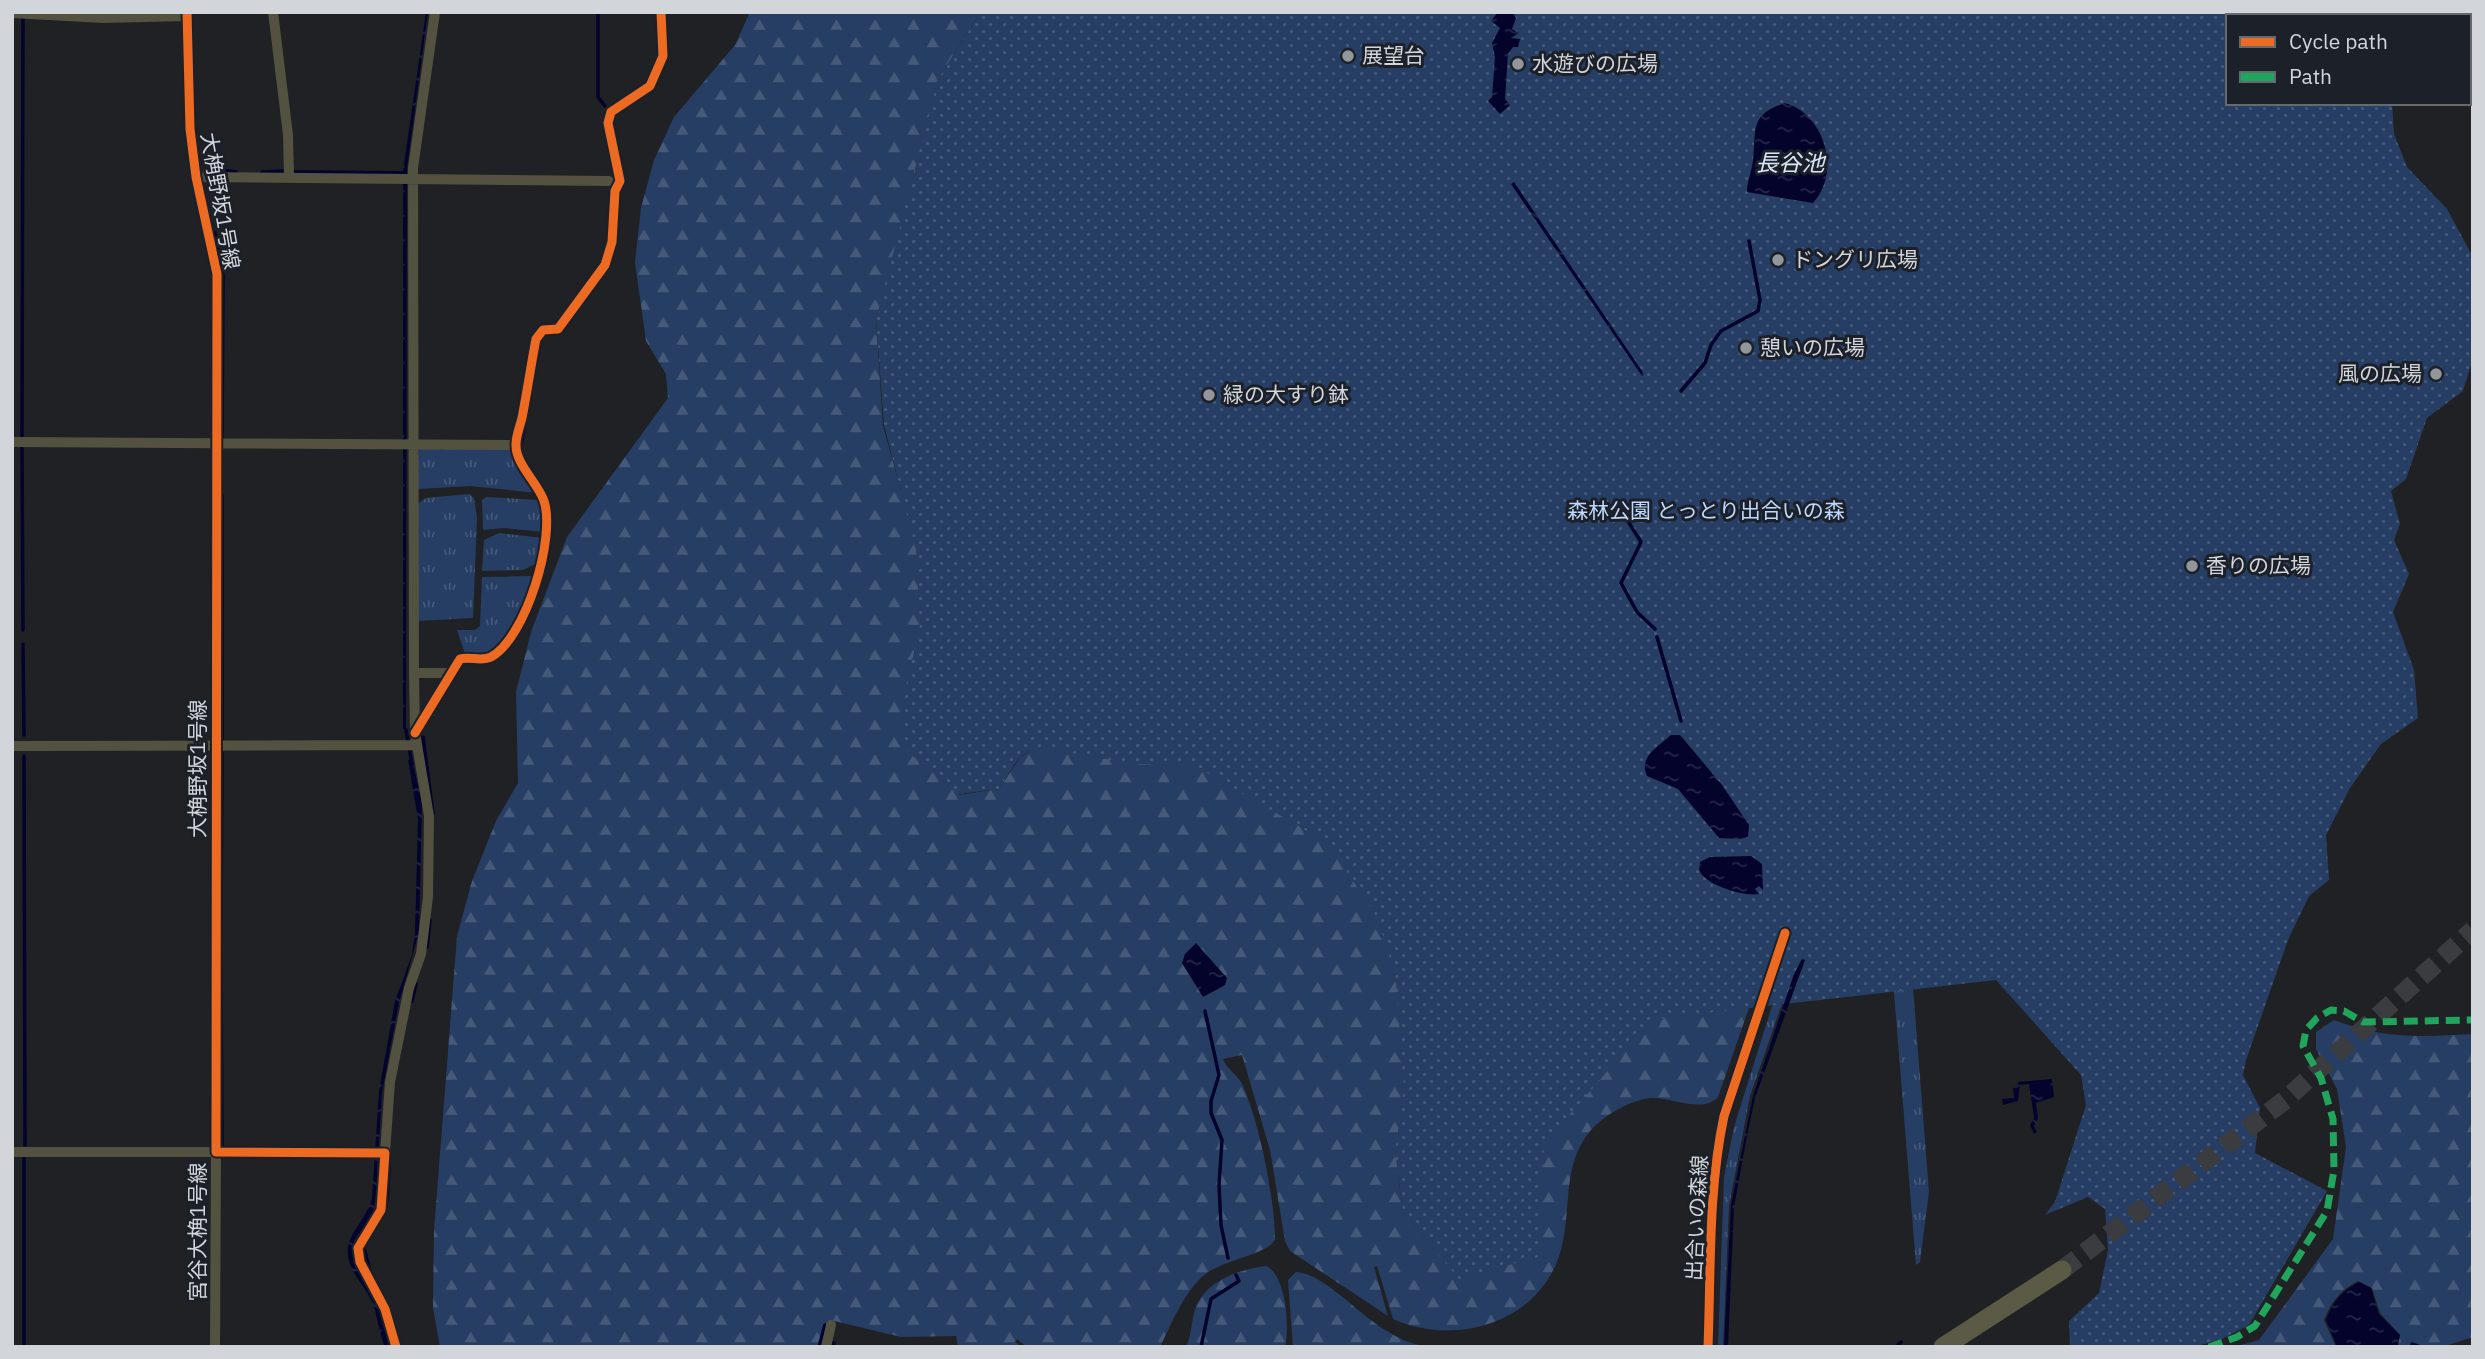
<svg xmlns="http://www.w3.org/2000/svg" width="2485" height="1359" font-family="'IBM Plex Sans','Noto Sans JP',sans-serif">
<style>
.grass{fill:url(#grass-tufts)}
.forest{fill:url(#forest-firs);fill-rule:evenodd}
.park{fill:url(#park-dots)}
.water{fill:url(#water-ripples)}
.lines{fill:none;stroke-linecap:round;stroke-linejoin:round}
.stream{stroke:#03032c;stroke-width:3.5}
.motorway-tunnel{stroke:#3a3c40;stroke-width:19;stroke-dasharray:19 10;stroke-linecap:butt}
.minor{stroke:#535241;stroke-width:10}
.motorway{stroke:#5b5b45;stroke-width:19}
.quiet{stroke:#20a55d;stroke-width:7;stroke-dasharray:14 7;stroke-linecap:butt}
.cycleway-casing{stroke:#1c2028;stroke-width:13}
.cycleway{stroke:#ed6a23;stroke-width:9}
.poi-dot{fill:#93979b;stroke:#1c2028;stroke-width:2.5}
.labels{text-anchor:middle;stroke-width:6;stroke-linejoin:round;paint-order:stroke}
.poi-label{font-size:21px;fill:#d2d6db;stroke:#1c2028;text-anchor:start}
.street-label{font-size:21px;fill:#d2d6db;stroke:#1c2028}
.park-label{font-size:21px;fill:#bed8ff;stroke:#1c2028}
.water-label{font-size:23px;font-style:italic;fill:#d8e5f9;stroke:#1c2028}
</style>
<defs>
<pattern id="grass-tufts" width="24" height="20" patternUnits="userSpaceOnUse" patternTransform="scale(1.75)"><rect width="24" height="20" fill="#263e64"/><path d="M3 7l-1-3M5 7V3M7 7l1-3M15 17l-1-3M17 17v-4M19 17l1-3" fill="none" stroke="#45597a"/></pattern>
<pattern id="forest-firs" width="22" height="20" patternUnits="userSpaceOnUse" patternTransform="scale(1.75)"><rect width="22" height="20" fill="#263e64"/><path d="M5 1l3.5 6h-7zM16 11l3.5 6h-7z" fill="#45597a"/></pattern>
<pattern id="park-dots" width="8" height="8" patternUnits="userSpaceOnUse" patternTransform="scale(1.75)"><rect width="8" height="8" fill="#263e64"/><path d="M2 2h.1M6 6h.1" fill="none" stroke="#45597a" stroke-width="1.8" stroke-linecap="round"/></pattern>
<pattern id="water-ripples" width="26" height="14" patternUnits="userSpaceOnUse" patternTransform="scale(1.75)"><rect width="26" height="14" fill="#03032c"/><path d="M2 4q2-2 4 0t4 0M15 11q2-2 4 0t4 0" fill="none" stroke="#27274a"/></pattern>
</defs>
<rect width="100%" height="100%" fill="#1f2125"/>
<!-- grass -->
<path class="grass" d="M 419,447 L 513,448 L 538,493 L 470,486 L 419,489 L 416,487 Z
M 469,494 L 474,498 L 477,518 L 473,618 L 417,621 L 416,505 L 426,498 Z
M 486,497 L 540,500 L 544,532 L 504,528 L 483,530 L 482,500 Z
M 499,533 L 543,538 L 537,563 L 523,570 L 482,571 L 484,540 Z
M 533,576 C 522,608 513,635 485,656 L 465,654 L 457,630 L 475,630 L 480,626 L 482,577 Z
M 1911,962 L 1929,1192 L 1920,1262 L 1916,1265 L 1893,980 L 1792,975 L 1750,1096 L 1729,1206 L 1723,1347 L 1718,1347 L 1724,1177 L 1734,1127 L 1782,974 Z"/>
<!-- forest -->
<path class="forest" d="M 750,12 L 981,12 L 938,79 L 914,181 L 1749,1008 L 1718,1097 C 1702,1114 1672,1097 1651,1098 C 1630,1100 1605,1115 1591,1130 C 1560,1166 1573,1211 1560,1253 C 1539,1323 1455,1347 1393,1319 L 1377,1266 L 1374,1267 L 1388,1316 L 1290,1251 L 1285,1241 L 1270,1150 L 1242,1055 L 1223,1059 C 1227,1070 1237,1074 1242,1084 C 1259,1121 1275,1199 1275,1240 C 1264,1256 1223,1259 1203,1276 C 1183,1294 1172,1323 1160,1347 L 1027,1347 L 1017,1339 L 1015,1342 L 1021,1347 L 958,1347 L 956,1336 L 901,1337 L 830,1320 L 821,1347 L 440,1347 L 433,1308 L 434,1231 L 457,936 L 472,881 L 496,821 L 518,783 L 516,692 L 531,632 L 567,537 L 668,398 L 666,374 L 646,341 L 635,262 L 641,208 L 654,160 L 674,117 L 735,45 ZM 904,222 L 907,512 L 883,426 L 876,320 ZM 1037,747 L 1021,756 L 999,789 L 958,795 ZM 1398,1175 L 1435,1250 L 1403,1212 Z
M 2334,1020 C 2382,1039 2422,1037 2473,1034 L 2473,1337 L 2442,1347 L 2398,1347 L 2400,1335 L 2380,1313 L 2372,1288 L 2358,1281 C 2341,1290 2331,1301 2324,1320 L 2336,1347 L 2233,1347 L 2259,1340 L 2333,1239 L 2346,1147 L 2337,1089 L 2316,1049 L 2316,1032 Z
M 1266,1266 C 1286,1274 1290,1328 1285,1347 L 1186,1347 C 1192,1334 1191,1322 1195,1310 C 1204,1281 1240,1269 1266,1266 Z
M 1296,1272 C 1334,1274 1376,1344 1432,1347 L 1293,1347 L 1288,1280 Z"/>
<!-- park -->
<path class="park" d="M 981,12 L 2355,12 L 2357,16 L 2228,16 L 2228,103 L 2392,103 L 2394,134 L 2407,167 L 2447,209 L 2473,257 L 2473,358 L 2463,391 L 2427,418 L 2406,479 L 2391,491 L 2400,524 L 2394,540 L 2409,574 L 2393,612 L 2414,670 L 2418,718 L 2381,744 L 2350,788 L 2326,835 L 2329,880 L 2309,896 L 2288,940 L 2246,1060 L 2243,1075 L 2260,1108 L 2255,1153 L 2327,1191 L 2249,1325 L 2222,1339 L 2193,1347 L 2070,1347 L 2069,1321 L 2099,1293 L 2108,1250 L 2105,1209 L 2088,1197 L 2045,1215 L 2055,1202 L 2086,1105 L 2081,1075 L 1996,980 L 1653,1019 L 1544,1144 L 1538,1257 L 1459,1279 L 1403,1212 L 1395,1151 L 1404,1087 L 1395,969 L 1376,916 L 1329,844 L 1194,765 L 1134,764 L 1037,747 L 1020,756 L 999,789 L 959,794 L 903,748 L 901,708 L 920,626 L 916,549 L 884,425 L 876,320 L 938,79 Z"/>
<!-- water -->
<path class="water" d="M 426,12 L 428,12 L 407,169 L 406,735 L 403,730 L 403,182 L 292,173 L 291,170 L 403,171 Z
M 1498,12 L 1513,13 L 1516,18 L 1512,29 L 1519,33 L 1511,38 L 1520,39 L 1518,47 L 1513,47 L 1508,54 L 1505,99 L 1510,105 L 1500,114 L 1488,101 L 1492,97 L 1495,57 L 1492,43 L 1500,28 L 1491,21 Z
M 1784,103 C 1824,112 1842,172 1813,203 L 1747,192 C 1747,181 1752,171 1753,160 C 1757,130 1748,116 1784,103 Z
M 1514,182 L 1644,374 L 1642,376 L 1511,184 Z
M 1671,735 L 1680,735 L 1722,785 L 1749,825 L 1748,837 L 1739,839 L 1719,838 L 1678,789 L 1647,776 C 1638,757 1659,746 1671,735 Z
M 412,759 L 422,803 L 419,932 L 399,1003 L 382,1093 L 376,1198 L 372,1216 L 354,1241 L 352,1250 L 355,1264 L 379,1309 L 389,1347 L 385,1347 C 380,1334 378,1323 375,1310 C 370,1288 344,1271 348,1246 C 352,1229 367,1218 372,1198 L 379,1091 L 395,1001 L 412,955 L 415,932 L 418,819 L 408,760 Z
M 1751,856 L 1762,864 L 1763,890 L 1759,886 L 1755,889 L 1759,894 C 1744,897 1705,885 1699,870 L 1700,862 L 1710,857 Z
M 1196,943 L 1227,978 L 1225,985 L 1203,997 L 1182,963 L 1185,954 Z
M 1802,959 L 1805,960 L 1755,1098 L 1747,1136 L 1734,1207 L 1728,1347 L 1724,1347 L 1731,1205 L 1753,1096 L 1794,974 Z
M 2052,1079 L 2054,1097 L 2036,1103 L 2038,1118 L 2034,1126 L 2037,1132 L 2034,1134 L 2030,1125 L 2034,1118 L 2029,1084 L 2020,1085 L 2018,1101 L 2003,1105 L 2002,1099 L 2014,1098 L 2013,1088 L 2018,1087 L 2018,1082 Z
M 2359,1282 L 2371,1288 L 2379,1314 L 2400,1335 L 2397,1347 L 2337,1347 L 2326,1320 C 2333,1302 2341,1291 2359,1282 Z"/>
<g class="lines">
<!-- stream -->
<path class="stream" d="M 598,12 L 598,97 L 605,106
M 212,169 L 236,172
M 262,172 L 284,171
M 215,233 L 223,275 L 222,437
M 1681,391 L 1705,363 L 1711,345 L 1721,331 L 1758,311 L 1760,300 L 1749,241
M 22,436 L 23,19
M 521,445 L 524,429
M 22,447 L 23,630
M 222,495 L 222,739
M 1617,504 L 1641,542 L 1621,583 L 1637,612 L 1655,629
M 1657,637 L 1681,721
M 23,644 L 24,735
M 406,730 L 412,764
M 423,737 L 433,814
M 24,756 L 25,1145
M 221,933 L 222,753
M 427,947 L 430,920
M 221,968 L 222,1147
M 412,1001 L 416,984
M 1205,1011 L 1219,1075 L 1211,1101 L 1211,1113 L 1222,1140 L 1219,1185 L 1221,1225 L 1228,1258
M 24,1158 L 24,1347
M 387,1201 L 389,1167
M 364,1249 L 370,1270
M 375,1280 L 392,1317
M 2412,1344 L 2420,1347
M 819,1347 L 825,1325
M 833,1347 L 834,1343
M 1201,1347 L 1211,1299 L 1239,1281 L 1236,1275
M 1896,1347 L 1901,1342"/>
<!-- motorway-tunnel -->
<path class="motorway-tunnel" d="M 2062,1270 L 2285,1100 L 2473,930"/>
<!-- minor -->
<path class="minor" d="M 187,12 L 190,129 L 196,177 L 217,274 L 216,1152 L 385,1153 L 381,1210 L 358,1248 L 360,1262 L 385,1309 L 396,1347
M 273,12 L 288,135 L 289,177
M 12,13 L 103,18 L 187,16
M 196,177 L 609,181
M 12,442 L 516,445
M 414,673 L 450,673
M 416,732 L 460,659 C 470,656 481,662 491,657 C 526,638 556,537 544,501 C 538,483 515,464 516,444 C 516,436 520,426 522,418 C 527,392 531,365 536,339 L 543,330 L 558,329 L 605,265 L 612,242 L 615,191 L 620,181 L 608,123 L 611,112 L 650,86 L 663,56 L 661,12
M 12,746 L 417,745
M 12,1152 L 216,1152 L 215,1347
M 385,1153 L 390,1082 L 409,988 L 421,954 L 428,897 L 429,816 L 415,733 L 414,673 L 413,168 L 435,12
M 826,1347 L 831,1325
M 1708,1347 C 1711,1270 1708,1191 1724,1116 L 1785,933"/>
<!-- motorway -->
<path class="motorway" d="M 1943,1347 L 2062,1270"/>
<!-- quiet -->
<path class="quiet" d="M 2209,1347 L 2237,1337 L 2255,1326 L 2327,1211 L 2334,1170 L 2333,1119 L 2321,1078 L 2303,1046 L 2306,1030 L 2317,1018 L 2331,1010 L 2344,1011 L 2363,1022 L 2473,1020"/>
<!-- cycleway casing -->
<g class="cycleway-casing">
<path id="cycleway" d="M 187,12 L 190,129 L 196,177 L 217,274 L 216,1152 L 385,1153 L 381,1210 L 358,1248 L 360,1262 L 385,1309 L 396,1347
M 415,733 L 460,659 C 470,656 481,662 491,657 C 526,638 556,537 544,501 C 538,483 515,464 516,444 C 516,436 520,426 522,418 C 527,392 531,365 536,339 L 543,330 L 558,329 L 605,265 L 612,242 L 615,191 L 620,181 L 608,123 L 611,112 L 650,86 L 663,56 L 661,12
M 1708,1347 C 1711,1270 1708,1191 1724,1116 L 1785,933"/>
</g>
<!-- cycleway -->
<use href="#cycleway" class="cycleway"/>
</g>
<!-- markers -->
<g class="poi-dot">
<circle cx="1348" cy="56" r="7"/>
<circle cx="1518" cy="64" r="7"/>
<circle cx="1778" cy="260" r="7"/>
<circle cx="1746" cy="348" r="7"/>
<circle cx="2436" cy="374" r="7"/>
<circle cx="1209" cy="395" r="7"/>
<circle cx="2192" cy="566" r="7"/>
</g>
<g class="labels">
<!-- poi labels -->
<g class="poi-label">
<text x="1362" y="63">展望台</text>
<text x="1532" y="71">水遊びの広場</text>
<text x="1792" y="267">ドングリ広場</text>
<text x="1760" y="355">憩いの広場</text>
<text x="2422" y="381" text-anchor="end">風の広場</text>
<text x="1223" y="402">緑の大すり鉢</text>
<text x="2206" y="573">香りの広場</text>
</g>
<!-- street labels -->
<g class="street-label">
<text transform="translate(220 201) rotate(80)" y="7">大桷野坂1号線</text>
<text transform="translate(198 769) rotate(-90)" y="7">大桷野坂1号線</text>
<text transform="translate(1697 1218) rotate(-87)" y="7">出合いの森線</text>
<text transform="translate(198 1232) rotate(-90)" y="7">宮谷大桷1号線</text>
</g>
<!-- park labels -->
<g class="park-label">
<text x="1706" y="518">森林公園 とっとり出合いの森</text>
</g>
<!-- water labels -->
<g class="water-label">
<text x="1790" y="171">長谷池</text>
</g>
</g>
<!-- border -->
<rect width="2485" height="1359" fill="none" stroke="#d2d6db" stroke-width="28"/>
<!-- legend -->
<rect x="2226" y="14" width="245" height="91" fill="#1c2028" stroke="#656970" stroke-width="2"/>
<rect x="2240" y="37" width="35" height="10" fill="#ed6a23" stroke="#656970" stroke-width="2"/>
<text x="2289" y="49" font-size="21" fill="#d2d6db">Cycle path</text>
<rect x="2240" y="72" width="35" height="10" fill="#20a55d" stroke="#656970" stroke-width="2"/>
<text x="2289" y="84" font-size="21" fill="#d2d6db">Path</text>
</svg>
